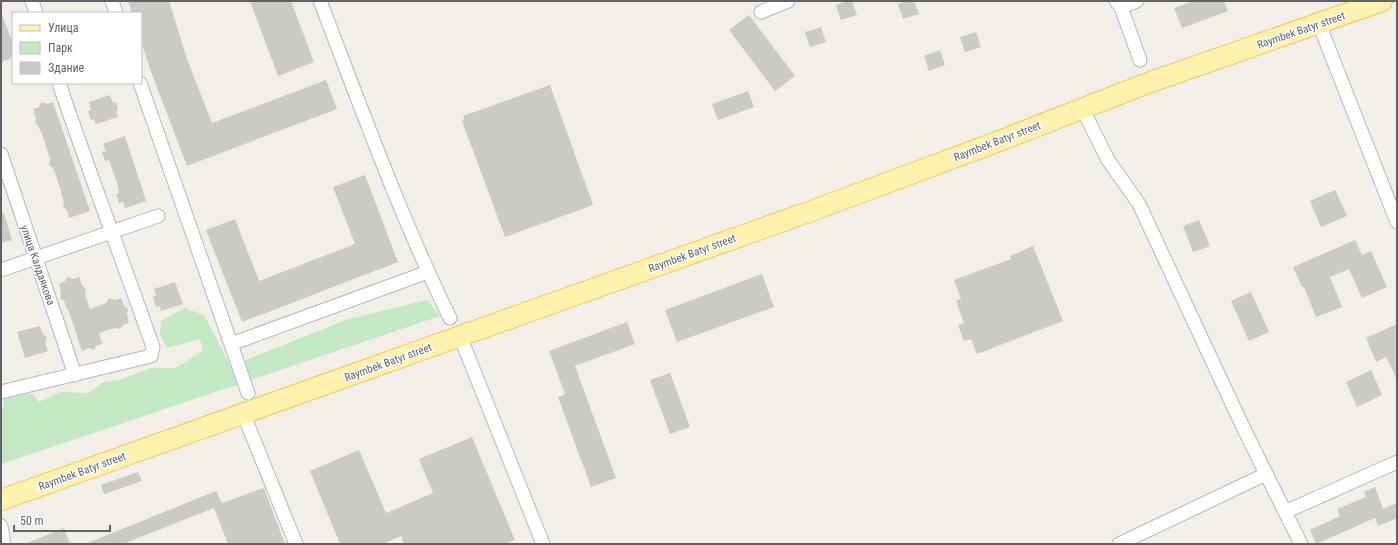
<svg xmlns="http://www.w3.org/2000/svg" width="1398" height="545" font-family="'Roboto Condensed',sans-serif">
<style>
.green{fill:#c5e8c5}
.building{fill:#cccac5}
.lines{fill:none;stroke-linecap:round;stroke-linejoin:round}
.street-casing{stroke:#b5b8bc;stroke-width:15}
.primary-casing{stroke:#f2c960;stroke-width:22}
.street{stroke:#fff;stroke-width:13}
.primary{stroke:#fff2af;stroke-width:20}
.labels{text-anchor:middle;stroke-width:3;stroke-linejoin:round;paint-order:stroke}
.street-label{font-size:11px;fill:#5f6368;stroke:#fff}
</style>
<rect width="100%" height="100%" fill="#f1efe8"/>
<!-- green -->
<path class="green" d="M 427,300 L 440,316 L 2,464 L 1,408 L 3,408 L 4,399 L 32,393 L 39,402 L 60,392 L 88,393 L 103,382 L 120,380 L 150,368 L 175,368 L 203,351 L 200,339 L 167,348 L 160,335 L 161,321 L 185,308 L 204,315 L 231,366 L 348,319 Z"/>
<!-- building -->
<path class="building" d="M 128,1 L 169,1 L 187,59 L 212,123 L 326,80 L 337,109 L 187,166 L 151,72 L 141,41 L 141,13 L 132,13 Z
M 250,1 L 291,1 L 314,62 L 278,76 Z
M 848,1 L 852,1 L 857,15 L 841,20 L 836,5 Z
M 906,1 L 914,1 L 919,14 L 903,19 L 898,4 Z
M 1194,1 L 1224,1 L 1228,11 L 1182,28 L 1174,8 Z
M 1,15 L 2,15 L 11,38 L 13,38 L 13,58 L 1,62 Z
M 749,15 L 795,76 L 775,91 L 729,30 Z
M 821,27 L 826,42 L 810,47 L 805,32 Z
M 976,32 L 981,47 L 965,52 L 960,37 Z
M 940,50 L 945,65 L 929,71 L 924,56 Z
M 550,85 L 593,205 L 505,237 L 462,121 L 464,120 L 463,116 Z
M 748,91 L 754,107 L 718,120 L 712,104 Z
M 110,95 L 113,103 L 116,102 L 118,110 L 116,111 L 118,117 L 96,124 L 94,119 L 91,120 L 88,111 L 91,110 L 89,102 Z
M 42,102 L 47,104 L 53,102 L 90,211 L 69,218 L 67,210 L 63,207 L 64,202 L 56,175 L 53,168 L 49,165 L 50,159 L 42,134 L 38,126 L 35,123 L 36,118 L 33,109 L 39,107 Z
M 125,136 L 146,201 L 125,208 L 123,202 L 119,203 L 116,194 L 119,193 L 118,186 L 109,160 L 105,161 L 102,152 L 106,151 L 103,144 Z
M 365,175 L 398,262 L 242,322 L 206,230 L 235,219 L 259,281 L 355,244 L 333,187 Z
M 1335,190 L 1347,216 L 1321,227 L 1310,201 Z
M 1,213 L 4,213 L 12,240 L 1,243 Z
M 1199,220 L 1210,246 L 1193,252 L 1183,226 Z
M 1355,240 L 1362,255 L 1371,251 L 1387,287 L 1362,298 L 1349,269 L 1330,277 L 1342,307 L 1316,317 L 1304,287 L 1302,287 L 1293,267 Z
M 1033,246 L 1063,321 L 977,354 L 971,339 L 964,341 L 958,325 L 964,323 L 956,300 L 961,299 L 954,280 L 1011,259 L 1010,256 Z
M 762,274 L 774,307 L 677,342 L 665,310 Z
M 68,277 L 73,279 L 79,277 L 82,285 L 86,289 L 85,294 L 90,309 L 106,303 L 109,298 L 115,300 L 121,298 L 124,306 L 128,309 L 127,315 L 129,323 L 123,325 L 120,329 L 115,328 L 99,333 L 102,344 L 96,346 L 94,350 L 89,348 L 82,351 L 68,309 L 67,309 L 64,301 L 60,298 L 61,293 L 59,284 L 64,282 Z
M 175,282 L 183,304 L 161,311 L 160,306 L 156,307 L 153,297 L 156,296 L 154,289 Z
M 1251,292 L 1269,332 L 1249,341 L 1231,301 Z
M 627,322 L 635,344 L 575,366 L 616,478 L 591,487 L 558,397 L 565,394 L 549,351 Z
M 1397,324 L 1397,380 L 1386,357 L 1376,362 L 1366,338 Z
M 40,326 L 43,334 L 47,337 L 45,342 L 48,351 L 25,358 L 17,332 Z
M 1371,370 L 1382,395 L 1357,407 L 1346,382 Z
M 670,373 L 690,427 L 670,434 L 650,380 Z
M 472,437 L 515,540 L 505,544 L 404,544 L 401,536 L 383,544 L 340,544 L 310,471 L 359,450 L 386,513 L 433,493 L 419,459 Z
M 138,472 L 142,481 L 104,494 L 101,485 Z
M 1375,487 L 1383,509 L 1397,503 L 1397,518 L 1378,526 L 1375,518 L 1316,544 L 1310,530 L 1340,516 L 1337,509 L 1366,497 L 1364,492 Z
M 264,488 L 285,544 L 228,544 L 214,508 L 123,544 L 85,544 L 216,491 L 222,503 Z
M 64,528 L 70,544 L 25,544 Z"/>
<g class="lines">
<!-- street casing -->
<g class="street-casing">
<path id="street" d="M 32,1 L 36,13
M 112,1 L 116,13
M 320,1 C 361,107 400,216 450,318
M 1116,1 L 1121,7 L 1140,60
M 1121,7 L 1137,1
M 761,12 L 788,1
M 1319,24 L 1397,222
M 140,83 L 248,393
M 1082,108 L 1108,160 L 1139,204 L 1242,425 L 1301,544
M 1,154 L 75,375
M 1,270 L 158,216
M 460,336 L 543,544
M 231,344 L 428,272
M 1,392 L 151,356 L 153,347 C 122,259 89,172 59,83
M 243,413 L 296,544
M 1285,512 L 1397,462
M 1,526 L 4,544
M 1119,544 L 1266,474"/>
</g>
<!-- primary casing -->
<g class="primary-casing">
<path id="primary" d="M 1,500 L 814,210 L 994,143 L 1148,83 L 1382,1"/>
</g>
<!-- street -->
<use href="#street" class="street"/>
<!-- primary -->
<use href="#primary" class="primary"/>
</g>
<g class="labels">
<!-- street labels -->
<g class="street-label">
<text transform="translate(1301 30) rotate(-19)" y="4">Raymbek Batyr street</text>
<text transform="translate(997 141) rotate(-21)" y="4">Raymbek Batyr street</text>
<text transform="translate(692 253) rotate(-20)" y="4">Raymbek Batyr street</text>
<text transform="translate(38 265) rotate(71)" y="4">улица Калдаякова</text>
<text transform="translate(388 362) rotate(-20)" y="4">Raymbek Batyr street</text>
<text transform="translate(82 471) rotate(-20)" y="4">Raymbek Batyr street</text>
</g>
</g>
<!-- border -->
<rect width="1398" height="545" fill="none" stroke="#5f6368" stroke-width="4"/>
<!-- legend -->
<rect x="12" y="12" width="130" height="72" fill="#ffffff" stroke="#bfc1c3"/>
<rect x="20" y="25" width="20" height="6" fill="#fff2af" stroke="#bfc1c3"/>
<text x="48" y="32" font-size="12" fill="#5f6368">Улица</text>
<rect x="20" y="42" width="20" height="12" fill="#c5e8c5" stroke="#bfc1c3"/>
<text x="48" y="52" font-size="12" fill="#5f6368">Парк</text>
<rect x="20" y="62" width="20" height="12" fill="#cccac5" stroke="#bfc1c3"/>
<text x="48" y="72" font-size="12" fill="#5f6368">Здание</text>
<!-- scale -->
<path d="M14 525v6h96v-6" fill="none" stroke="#5f6368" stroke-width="2"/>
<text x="20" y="525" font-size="12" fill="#5f6368" stroke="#ffffff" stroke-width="3" paint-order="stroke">50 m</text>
</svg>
